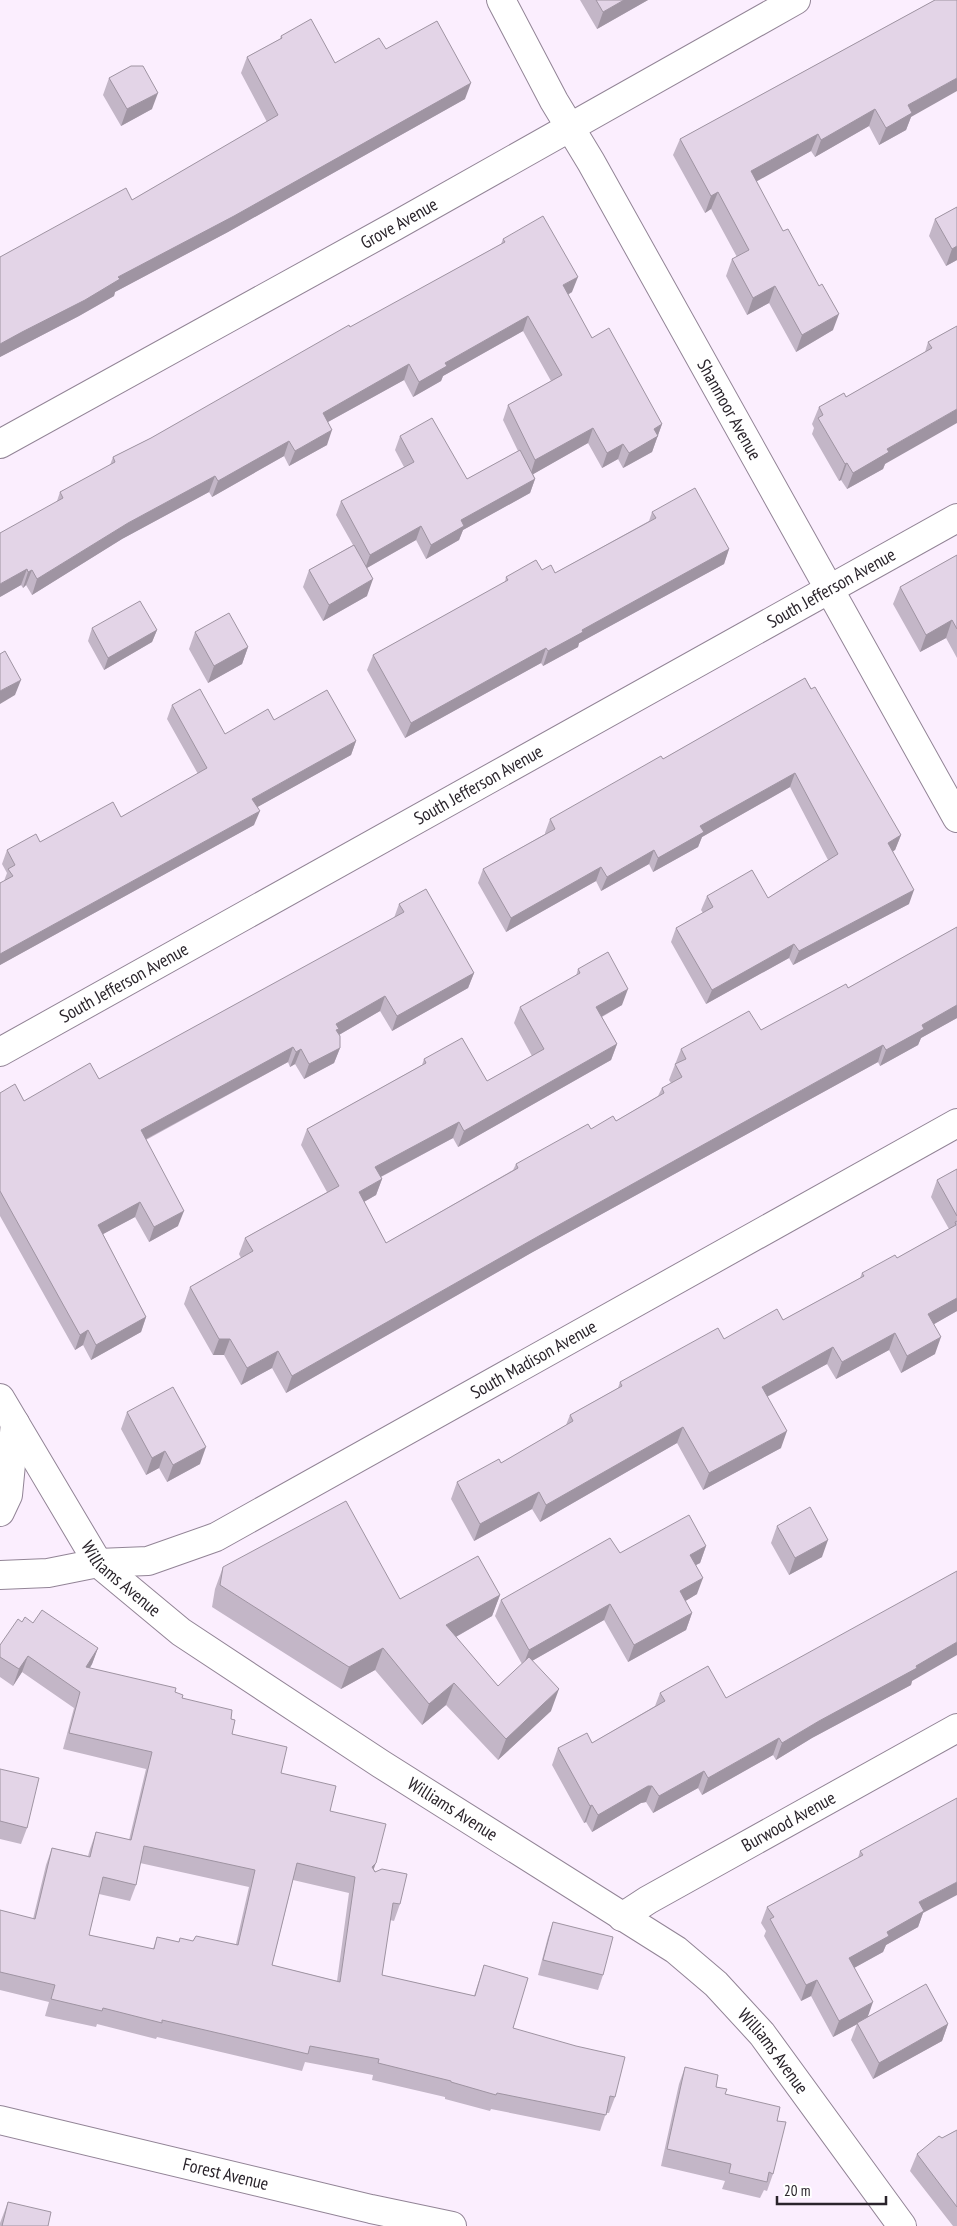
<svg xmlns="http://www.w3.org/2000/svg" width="957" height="2226" font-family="'PT Sans Narrow',sans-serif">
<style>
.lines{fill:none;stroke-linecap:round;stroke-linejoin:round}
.minor-casing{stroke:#928496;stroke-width:30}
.minor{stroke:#fff;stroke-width:28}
.wall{fill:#c3b6c7;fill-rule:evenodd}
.shaded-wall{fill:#9f94a2}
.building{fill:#e3d4e7;stroke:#9f94a2;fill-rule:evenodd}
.labels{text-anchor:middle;stroke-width:4;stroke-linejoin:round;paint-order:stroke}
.street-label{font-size:18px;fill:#2a242b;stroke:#fff}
</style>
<rect width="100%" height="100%" fill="#fbeefe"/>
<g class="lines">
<!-- minor casing -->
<g class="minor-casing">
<g id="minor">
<path id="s1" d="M 501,0 L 554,101 L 591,162 L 957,818"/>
<path id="s2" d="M 0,444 L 395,226 L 796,0"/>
<path id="s3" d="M 0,1052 L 957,518"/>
<path id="s4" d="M 0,1398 L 98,1563 L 181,1632 L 381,1764 L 676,1950 L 716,1984 L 762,2034 L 902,2226"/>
<path d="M 0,1512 L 8,1495 L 15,1423"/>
<path id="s5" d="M 0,1575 L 48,1573 L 98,1563 L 148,1561 L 216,1537 L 957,1123"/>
<path id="s6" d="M 622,1917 L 648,1900 L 957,1728"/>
<path id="s7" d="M 0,2120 L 371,2209 L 452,2226"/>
</g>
</g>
<!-- minor -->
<use href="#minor" class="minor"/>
</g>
<!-- wall -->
<path class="wall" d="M 580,0 L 648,0 L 597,29 Z
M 935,0 L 911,117 L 906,130 L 879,145 L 869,126 L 815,157 L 811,151 L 756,181 L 833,330 L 796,352 L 769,303 L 747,315 L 726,276 L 732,259 L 737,257 L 711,209 L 705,213 L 673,155 L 680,139 Z
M 281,36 L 335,63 L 386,49 L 465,99 L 228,232 L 115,292 L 114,296 L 79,316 L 0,357 L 0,257 L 132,200 L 267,122 L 241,73 L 247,57 L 280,39 Z
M 109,78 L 152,109 L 121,126 L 103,95 Z
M 957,207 L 957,260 L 946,266 L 929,236 L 935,219 Z
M 503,239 L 572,292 L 568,295 L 592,338 L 662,424 L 652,452 L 623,468 L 618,459 L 602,468 L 588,443 L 533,474 L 535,479 L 530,493 L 463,530 L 459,540 L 426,559 L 416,540 L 367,568 L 367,596 L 323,621 L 303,587 L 309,570 L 353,545 L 336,515 L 341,501 L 404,467 L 395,450 L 400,436 L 467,479 L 518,451 L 503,420 L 508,405 L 551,381 L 523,331 L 443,376 L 441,381 L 413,397 L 404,380 L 328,422 L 327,445 L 289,466 L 284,456 L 212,497 L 209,492 L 122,539 L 32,595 L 26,585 L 23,588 L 21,585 L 0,597 L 57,501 L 60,492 L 110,465 L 113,457 L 151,438 L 501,244 Z
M 957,326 L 885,464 L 883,469 L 847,489 L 841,480 L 839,481 L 812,434 L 814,428 L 812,424 L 819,407 L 846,397 L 925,352 L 928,342 Z
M 652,512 L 729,549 L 724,564 L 579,643 L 578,647 L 543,666 L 541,663 L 405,738 L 367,670 L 373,655 L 505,582 L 506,577 L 542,570 L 555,573 L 649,521 Z
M 957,555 L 957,658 L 946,638 L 920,652 L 893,604 L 900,587 Z
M 92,628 L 157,630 L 152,642 L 104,670 L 88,641 Z
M 195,632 L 248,647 L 242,664 L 208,683 L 189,649 Z
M 805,678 L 901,835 L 895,850 L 893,851 L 909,904 L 793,965 L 789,958 L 706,1004 L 671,942 L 676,928 L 703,913 L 701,910 L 707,896 L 768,898 L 828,860 L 790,787 L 702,837 L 698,847 L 653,872 L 649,864 L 601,891 L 596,881 L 506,932 L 478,883 L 483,869 L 545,834 L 545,833 L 550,819 L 663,759 Z
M 172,705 L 225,734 L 274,720 L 356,741 L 351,755 L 257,807 L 254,825 L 0,965 L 0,883 L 4,881 L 7,873 L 2,864 L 7,850 L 40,842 L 121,817 L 198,774 L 167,719 Z
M 399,904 L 474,973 L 468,988 L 392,1031 L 380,1011 L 339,1035 L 340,1048 L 334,1063 L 304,1079 L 295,1064 L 290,1067 L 288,1062 L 146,1140 L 178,1226 L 149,1242 L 135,1217 L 103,1234 L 146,1317 L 141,1332 L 91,1360 L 83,1345 L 75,1350 L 0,1216 L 0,1093 L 24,1101 L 99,1079 L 394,918 Z
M 957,927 L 957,1018 L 921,1038 L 918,1045 L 880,1066 L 878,1062 L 531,1253 L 286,1393 L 272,1368 L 241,1385 L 224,1355 L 213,1355 L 184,1304 L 190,1287 L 241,1258 L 239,1254 L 245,1238 L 327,1192 L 301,1145 L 307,1129 L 422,1065 L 424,1059 L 487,1081 L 532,1056 L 514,1023 L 520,1007 L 576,976 L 578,969 L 622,1005 L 602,1017 L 617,1044 L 611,1060 L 458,1147 L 453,1138 L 381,1177 L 382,1179 L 376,1195 L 364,1202 L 386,1243 L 513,1170 L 516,1164 L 591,1129 L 616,1121 L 658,1096 L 662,1088 L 671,1083 L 669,1080 L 681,1049 L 761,1030 L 848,988 Z
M 957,1169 L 957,1311 L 934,1324 L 935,1354 L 901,1373 L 889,1350 L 836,1379 L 827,1364 L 767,1397 L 781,1448 L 703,1490 L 677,1443 L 540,1522 L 532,1509 L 474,1541 L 451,1499 L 457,1482 L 501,1463 L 566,1425 L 570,1415 L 618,1388 L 620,1382 L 724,1339 L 783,1320 L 860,1278 L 862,1273 L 897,1258 L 949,1229 L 931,1197 L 937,1180 Z
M 127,1412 L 200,1464 L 167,1482 L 159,1468 L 146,1475 L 121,1429 Z
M 777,1526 L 822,1557 L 789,1575 L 771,1543 Z
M 706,1546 L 700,1563 L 696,1565 L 697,1594 L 685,1601 L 692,1613 L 686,1630 L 628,1662 L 604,1620 L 532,1661 L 551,1711 L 498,1760 L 446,1705 L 422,1725 L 375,1670 L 341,1689 L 212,1607 L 215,1589 L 223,1567 L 400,1599 L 500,1595 L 492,1616 L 456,1637 L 498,1686 L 522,1664 L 495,1616 L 501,1600 L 620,1553 Z
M 22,1622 L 33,1623 L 98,1648 L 92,1664 L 90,1668 L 175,1692 L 182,1698 L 231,1719 L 232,1734 L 281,1773 L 330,1811 L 400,1904 L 394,1921 L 390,1920 L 382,1975 L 474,1996 L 484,1965 L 513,2028 L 615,2097 L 609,2113 L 606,2113 L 600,2131 L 491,2109 L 490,2111 L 445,2099 L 445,2097 L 372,2080 L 373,2075 L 305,2062 L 302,2071 L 157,2037 L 156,2039 L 97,2024 L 96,2027 L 45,2016 L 49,2002 L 0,1990 L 0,1910 L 33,1919 L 46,1865 L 52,1848 L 88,1856 L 90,1849 L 96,1832 L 129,1840 L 146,1769 L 63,1749 L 74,1708 L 22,1672 L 13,1686 L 0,1677 L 0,1645 ZM 140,1863 L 249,1887 L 236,1944 L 193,1941 L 179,1942 L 157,1937 L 153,1949 L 89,1935 L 99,1894 L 130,1901 L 136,1885 ZM 293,1880 L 349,1893 L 337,1981 L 272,1965 Z
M 912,1681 L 911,1685 L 812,1738 L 776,1760 L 773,1755 L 702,1795 L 698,1788 L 653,1813 L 646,1802 L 641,1803 L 592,1832 L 586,1822 L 584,1823 L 552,1765 L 558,1748 L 592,1743 L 655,1706 L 660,1693 L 726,1698 Z
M 0,1769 L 27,1828 L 21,1844 L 0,1839 Z
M 860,1851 L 923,1913 L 918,1927 L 886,1945 L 883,1952 L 854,1968 L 867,2018 L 948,2024 L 942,2041 L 873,2079 L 851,2040 L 857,2024 L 833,2037 L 811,1996 L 801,2001 L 764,1936 L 766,1931 L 761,1923 L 767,1907 L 858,1858 Z
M 553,1922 L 603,1975 L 598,1990 L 538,1975 L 548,1937 Z
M 685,2067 L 725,2094 L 777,2121 L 773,2174 L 767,2191 L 764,2190 L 760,2198 L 722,2189 L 725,2181 L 661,2166 L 679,2084 Z
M 957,2130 L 957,2226 L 953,2226 L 910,2171 L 917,2154 L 942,2138 Z
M 8,2202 L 48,2226 L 0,2226 L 0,2223 Z"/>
<!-- shaded-wall -->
<path class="shaded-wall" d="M 624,0 L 648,0 L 597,29 L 603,12 Z
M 957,78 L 957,91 L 911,117 L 906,130 L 879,145 L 886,128 L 908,105 Z
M 471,83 L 465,99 L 228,232 L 115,292 L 114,296 L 79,316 L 0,357 L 0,344 L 118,277 Z
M 158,93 L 152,109 L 121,126 L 127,109 Z
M 875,109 L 869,126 L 815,157 L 821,140 Z
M 818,134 L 811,151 L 745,188 L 751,171 Z
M 718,192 L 711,209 L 705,213 L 711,196 Z
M 957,246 L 957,260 L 946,266 L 952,249 Z
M 578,277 L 572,292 L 557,300 L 563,285 Z
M 775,286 L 769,303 L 747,315 L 753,298 Z
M 839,314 L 833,330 L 796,352 L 802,335 Z
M 528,316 L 523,331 L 443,376 L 441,381 L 413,397 L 419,382 L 445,363 Z
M 409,364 L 404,380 L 317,428 L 323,413 Z
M 957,409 L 957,423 L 885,464 L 883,469 L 847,489 L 853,473 L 887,449 Z
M 662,424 L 652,452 L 623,468 L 629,453 L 654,429 Z
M 593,428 L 588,443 L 530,476 L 535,460 Z
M 332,430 L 327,445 L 289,466 L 295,451 Z
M 289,441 L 284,456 L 212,497 L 218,481 Z
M 623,444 L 618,459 L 602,468 L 607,453 Z
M 847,463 L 841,480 L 839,481 L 845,464 Z
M 215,476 L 209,492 L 122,539 L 32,595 L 37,579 L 128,523 Z
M 535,479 L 530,493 L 463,530 L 459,540 L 426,559 L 431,545 L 461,520 Z
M 421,526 L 416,540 L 365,569 L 370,555 Z
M 729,549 L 724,564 L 579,643 L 578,647 L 543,666 L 548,651 L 582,630 Z
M 27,569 L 21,585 L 0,597 L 0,584 Z
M 32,570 L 26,585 L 23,588 L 28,572 Z
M 373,579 L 367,596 L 323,621 L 329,605 Z
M 952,620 L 946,638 L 920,652 L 926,635 Z
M 157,630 L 152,642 L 104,670 L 108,658 Z
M 248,647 L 242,664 L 208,683 L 214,666 Z
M 546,648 L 541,663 L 405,738 L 411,723 Z
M 21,680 L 15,695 L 0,704 L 0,691 Z
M 356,741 L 351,755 L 247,813 L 252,799 Z
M 795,773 L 790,787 L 702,837 L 698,847 L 653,872 L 658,858 L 700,826 Z
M 260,811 L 254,825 L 0,965 L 0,954 Z
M 901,835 L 895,850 L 883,857 L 888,843 Z
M 654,850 L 649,864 L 601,891 L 607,877 Z
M 601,867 L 596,881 L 506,932 L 511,918 Z
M 914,890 L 909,904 L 793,965 L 799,951 Z
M 794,944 L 789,958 L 706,1004 L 712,990 Z
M 474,973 L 468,988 L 392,1031 L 397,1016 Z
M 628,989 L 622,1005 L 590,1023 L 596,1007 Z
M 385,996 L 380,1011 L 337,1036 L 336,1024 Z
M 957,1005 L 957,1018 L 921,1038 L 918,1045 L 880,1066 L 886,1050 L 922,1025 Z
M 617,1044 L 611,1060 L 458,1147 L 464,1131 Z
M 883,1045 L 878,1062 L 531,1253 L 286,1393 L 292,1376 L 537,1237 Z
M 293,1047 L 288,1062 L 135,1145 L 141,1130 Z
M 340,1048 L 334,1063 L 304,1079 L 309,1064 Z
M 301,1049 L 295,1064 L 290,1067 L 296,1052 Z
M 459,1122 L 453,1138 L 369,1183 L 375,1167 Z
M 382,1179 L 376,1195 L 353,1208 L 359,1192 Z
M 140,1202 L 135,1217 L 92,1240 L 98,1225 Z
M 184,1211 L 178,1226 L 149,1242 L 154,1227 Z
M 957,1298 L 957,1311 L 922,1331 L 928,1314 Z
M 146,1317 L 141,1332 L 91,1360 L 96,1345 Z
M 88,1330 L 83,1345 L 75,1350 L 80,1335 Z
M 895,1333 L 889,1350 L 836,1379 L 842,1362 Z
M 941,1337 L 935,1354 L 901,1373 L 907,1356 Z
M 219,1339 L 230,1339 L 224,1355 L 213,1355 Z
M 833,1347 L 827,1364 L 755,1403 L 762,1387 Z
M 278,1351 L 272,1368 L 241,1385 L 247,1368 Z
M 683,1427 L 677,1443 L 540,1522 L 546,1505 Z
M 787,1431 L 781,1448 L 703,1490 L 709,1473 Z
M 206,1447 L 200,1464 L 167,1482 L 173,1465 Z
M 165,1451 L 159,1468 L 146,1475 L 152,1458 Z
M 539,1492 L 532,1509 L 474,1541 L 480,1524 Z
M 828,1540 L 822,1557 L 789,1575 L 795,1558 Z
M 706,1546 L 700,1563 L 684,1571 L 690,1555 Z
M 703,1578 L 697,1594 L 674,1608 L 680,1591 Z
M 500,1595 L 492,1616 L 438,1647 L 446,1625 Z
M 610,1604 L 604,1620 L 523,1666 L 529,1650 Z
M 692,1613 L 686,1630 L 628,1662 L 634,1645 Z
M 957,1642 L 957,1655 L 912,1681 L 911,1685 L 812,1738 L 776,1760 L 782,1743 L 819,1721 Z
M 98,1648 L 92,1664 L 80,1683 L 86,1667 Z
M 383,1648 L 375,1670 L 341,1689 L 349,1667 Z
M 28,1656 L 22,1672 L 13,1686 L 19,1669 Z
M 454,1683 L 446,1705 L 422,1725 L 429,1704 Z
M 559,1689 L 551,1711 L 498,1760 L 506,1739 Z
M 779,1738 L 773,1755 L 702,1795 L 708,1778 Z
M 704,1771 L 698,1788 L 653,1813 L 659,1796 Z
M 648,1786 L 652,1786 L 646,1802 L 641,1803 L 592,1832 L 598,1815 Z
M 592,1805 L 586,1822 L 584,1823 L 590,1806 Z
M 376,1863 L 370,1879 L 372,1867 Z
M 957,1882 L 957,1895 L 923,1913 L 918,1927 L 886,1945 L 883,1952 L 843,1974 L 849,1958 L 919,1902 Z
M 817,1980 L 811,1996 L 801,2001 L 806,1985 Z
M 873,2002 L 867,2019 L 833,2037 L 839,2021 Z
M 948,2024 L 942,2041 L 873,2079 L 879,2063 Z"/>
<!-- building -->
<path class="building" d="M 596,0 L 624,0 L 603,12 Z
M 935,0 L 957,0 L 957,78 L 908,105 L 912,113 L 886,128 L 875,109 L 821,140 L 818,134 L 751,171 L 783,231 L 788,229 L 819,286 L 822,284 L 839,314 L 802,335 L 775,286 L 753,298 L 732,259 L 749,250 L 718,192 L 711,196 L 680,139 Z
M 311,19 L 335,63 L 379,38 L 386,49 L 437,21 L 471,83 L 234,216 L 118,277 L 120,279 L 85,300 L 22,332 L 0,344 L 0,257 L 126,188 L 132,200 L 278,115 L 247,57 L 282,38 L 281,36 Z
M 131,66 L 143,66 L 158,93 L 127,109 L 109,78 Z
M 957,207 L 957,246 L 952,249 L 935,219 Z
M 543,216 L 578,277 L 563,285 L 592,338 L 609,328 L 662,424 L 654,429 L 658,436 L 629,453 L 623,444 L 607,453 L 593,428 L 535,460 L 508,405 L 562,375 L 528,316 L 445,363 L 447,366 L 419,382 L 409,364 L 323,413 L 332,430 L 295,451 L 289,441 L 218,481 L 215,476 L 128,523 L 37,579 L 32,570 L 28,572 L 27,569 L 0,584 L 0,533 L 63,498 L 60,492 L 115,462 L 113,457 L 151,438 L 349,325 L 350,327 L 505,242 L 503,239 Z
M 957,326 L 957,409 L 887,449 L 889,452 L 853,473 L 847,463 L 845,464 L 818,418 L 823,415 L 819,407 L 844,393 L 846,397 L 932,348 L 928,342 Z
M 432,418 L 467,479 L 520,450 L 535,479 L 461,520 L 464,526 L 431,545 L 421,526 L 370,555 L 341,501 L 414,462 L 400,436 Z
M 695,488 L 729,549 L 582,630 L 583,632 L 548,651 L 546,648 L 411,723 L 373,655 L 508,580 L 506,577 L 536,560 L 542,570 L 551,565 L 555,573 L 656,518 L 652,512 Z
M 354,545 L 373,579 L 329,605 L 309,570 Z
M 957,555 L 957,629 L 952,620 L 926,635 L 900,587 Z
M 140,601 L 157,630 L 108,658 L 92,628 Z
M 229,613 L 248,647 L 214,666 L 195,632 Z
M 5,651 L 21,680 L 0,691 L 0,654 Z
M 805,678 L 811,689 L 815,687 L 901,835 L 888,843 L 914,890 L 799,951 L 794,944 L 712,990 L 676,928 L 713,907 L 707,896 L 752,870 L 768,898 L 838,854 L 795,773 L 700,826 L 704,832 L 658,858 L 654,850 L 607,877 L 601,867 L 511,918 L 483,869 L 555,829 L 550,819 L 661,756 L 663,759 Z
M 200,689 L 225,734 L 268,709 L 274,720 L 327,690 L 356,741 L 252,799 L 260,811 L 0,954 L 0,883 L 13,876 L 8,869 L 15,865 L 7,850 L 36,834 L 40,842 L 113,802 L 121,817 L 207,768 L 172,705 Z
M 426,889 L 474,973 L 397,1016 L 385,996 L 336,1024 L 339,1029 L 336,1030 L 340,1036 L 340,1048 L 309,1064 L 301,1049 L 296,1052 L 293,1047 L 141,1130 L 184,1211 L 154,1227 L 140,1202 L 98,1225 L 146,1317 L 96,1345 L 88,1330 L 80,1335 L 0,1191 L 0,1093 L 15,1084 L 24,1101 L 90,1063 L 99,1079 L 404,912 L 399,904 Z
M 957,927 L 957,1005 L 922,1025 L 924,1029 L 886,1050 L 883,1045 L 537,1237 L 292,1376 L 278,1351 L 247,1368 L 230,1339 L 219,1339 L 190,1287 L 253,1251 L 245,1238 L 339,1186 L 307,1129 L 426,1063 L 424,1059 L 462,1038 L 487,1081 L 544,1049 L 520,1007 L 580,973 L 578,969 L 608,952 L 628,989 L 596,1007 L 617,1044 L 464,1131 L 459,1122 L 375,1167 L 382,1179 L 359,1192 L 386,1243 L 518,1168 L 516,1164 L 588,1124 L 591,1129 L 613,1116 L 616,1121 L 664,1093 L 662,1088 L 682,1077 L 675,1064 L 686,1059 L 681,1049 L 749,1011 L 761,1030 L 846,984 L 848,988 Z
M 957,1169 L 957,1216 L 937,1180 Z
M 957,1221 L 957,1298 L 928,1314 L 941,1337 L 907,1356 L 895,1333 L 842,1362 L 833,1347 L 762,1387 L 787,1431 L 709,1473 L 683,1427 L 546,1505 L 539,1492 L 480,1524 L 457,1482 L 499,1459 L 501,1463 L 573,1421 L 570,1415 L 622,1386 L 620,1382 L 718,1328 L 724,1339 L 777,1309 L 783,1320 L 864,1276 L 862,1273 L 895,1255 L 897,1258 L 956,1225 L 955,1222 Z
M 173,1387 L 206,1447 L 173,1465 L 165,1451 L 152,1458 L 127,1412 Z
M 346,1501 L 400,1599 L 478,1556 L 500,1595 L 446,1625 L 498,1686 L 529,1657 L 559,1689 L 506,1739 L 454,1683 L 429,1704 L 383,1648 L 349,1667 L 220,1585 L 223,1567 Z
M 810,1507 L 828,1540 L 795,1558 L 777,1526 Z
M 689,1515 L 706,1546 L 690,1555 L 703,1578 L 680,1591 L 692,1613 L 634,1645 L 610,1604 L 529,1650 L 501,1600 L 610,1538 L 620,1553 Z
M 957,1571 L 957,1642 L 916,1666 L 917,1668 L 819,1721 L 782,1743 L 779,1738 L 708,1778 L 704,1771 L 659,1796 L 652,1786 L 648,1786 L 598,1815 L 592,1805 L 590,1806 L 558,1748 L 587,1733 L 592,1743 L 665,1701 L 660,1693 L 708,1666 L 726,1698 Z
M 42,1610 L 98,1648 L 86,1667 L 176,1688 L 175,1692 L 183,1695 L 182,1698 L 232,1710 L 231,1719 L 235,1720 L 232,1734 L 287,1747 L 281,1773 L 336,1786 L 330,1811 L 386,1824 L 376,1863 L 372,1867 L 375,1872 L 382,1869 L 407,1874 L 400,1904 L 393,1903 L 382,1975 L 475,1996 L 484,1965 L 528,1978 L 513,2028 L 576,2046 L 625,2057 L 615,2097 L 610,2096 L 606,2115 L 497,2093 L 496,2095 L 451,2082 L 451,2081 L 378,2063 L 379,2059 L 310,2046 L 308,2054 L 162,2020 L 162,2023 L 103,2008 L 102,2011 L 51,1999 L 55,1985 L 0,1972 L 0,1910 L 35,1919 L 52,1848 L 90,1857 L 96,1832 L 131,1840 L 152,1752 L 69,1733 L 80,1692 L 28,1656 L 19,1669 L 0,1657 L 0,1645 L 18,1619 L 22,1622 L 25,1617 L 33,1623 ZM 144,1846 L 255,1870 L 238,1945 L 196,1936 L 193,1941 L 180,1938 L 179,1942 L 157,1937 L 154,1949 L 89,1935 L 103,1877 L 136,1885 ZM 297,1863 L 355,1877 L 340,1982 L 272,1965 Z
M 0,1769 L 39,1778 L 27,1828 L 0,1821 Z
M 957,1798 L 957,1882 L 919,1902 L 924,1911 L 887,1932 L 889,1936 L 849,1958 L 873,2002 L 839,2021 L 817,1980 L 806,1985 L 770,1919 L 774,1917 L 767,1907 L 863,1855 L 860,1851 Z
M 553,1922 L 613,1937 L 603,1975 L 543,1960 Z
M 926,1984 L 948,2024 L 879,2063 L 857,2023 Z
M 685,2067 L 718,2075 L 716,2087 L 727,2089 L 725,2094 L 780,2107 L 777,2121 L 786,2122 L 773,2174 L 769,2172 L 767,2182 L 729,2173 L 731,2164 L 667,2149 Z
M 957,2130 L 957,2207 L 917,2154 L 939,2136 L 942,2138 Z
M 8,2202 L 51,2212 L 48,2226 L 2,2226 Z"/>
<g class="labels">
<!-- street labels -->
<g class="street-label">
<text dy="6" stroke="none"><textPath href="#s2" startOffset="456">Grove Avenue</textPath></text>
<text dy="6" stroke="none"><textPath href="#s1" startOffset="469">Shanmoor Avenue</textPath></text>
<text dy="6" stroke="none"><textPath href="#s3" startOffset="952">South Jefferson Avenue</textPath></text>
<text dy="6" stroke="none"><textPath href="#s3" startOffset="548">South Jefferson Avenue</textPath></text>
<text dy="6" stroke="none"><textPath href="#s3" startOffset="142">South Jefferson Avenue</textPath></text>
<text dy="6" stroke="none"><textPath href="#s5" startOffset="585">South Madison Avenue</textPath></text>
<text dy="6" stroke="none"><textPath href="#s4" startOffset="219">Williams Avenue</textPath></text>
<text dy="6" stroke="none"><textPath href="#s4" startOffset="624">Williams Avenue</textPath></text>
<text dy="6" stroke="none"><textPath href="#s6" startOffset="192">Burwood Avenue</textPath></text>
<text dy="6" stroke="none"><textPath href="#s4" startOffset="1029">Williams Avenue</textPath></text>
<text dy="6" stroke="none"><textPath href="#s7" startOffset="232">Forest Avenue</textPath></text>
</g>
</g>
<!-- scale -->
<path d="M777 2196v8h109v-8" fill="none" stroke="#2a242b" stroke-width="2.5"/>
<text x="784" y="2196" font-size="15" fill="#2a242b" stroke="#ffffff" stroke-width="4" paint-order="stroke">20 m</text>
</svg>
